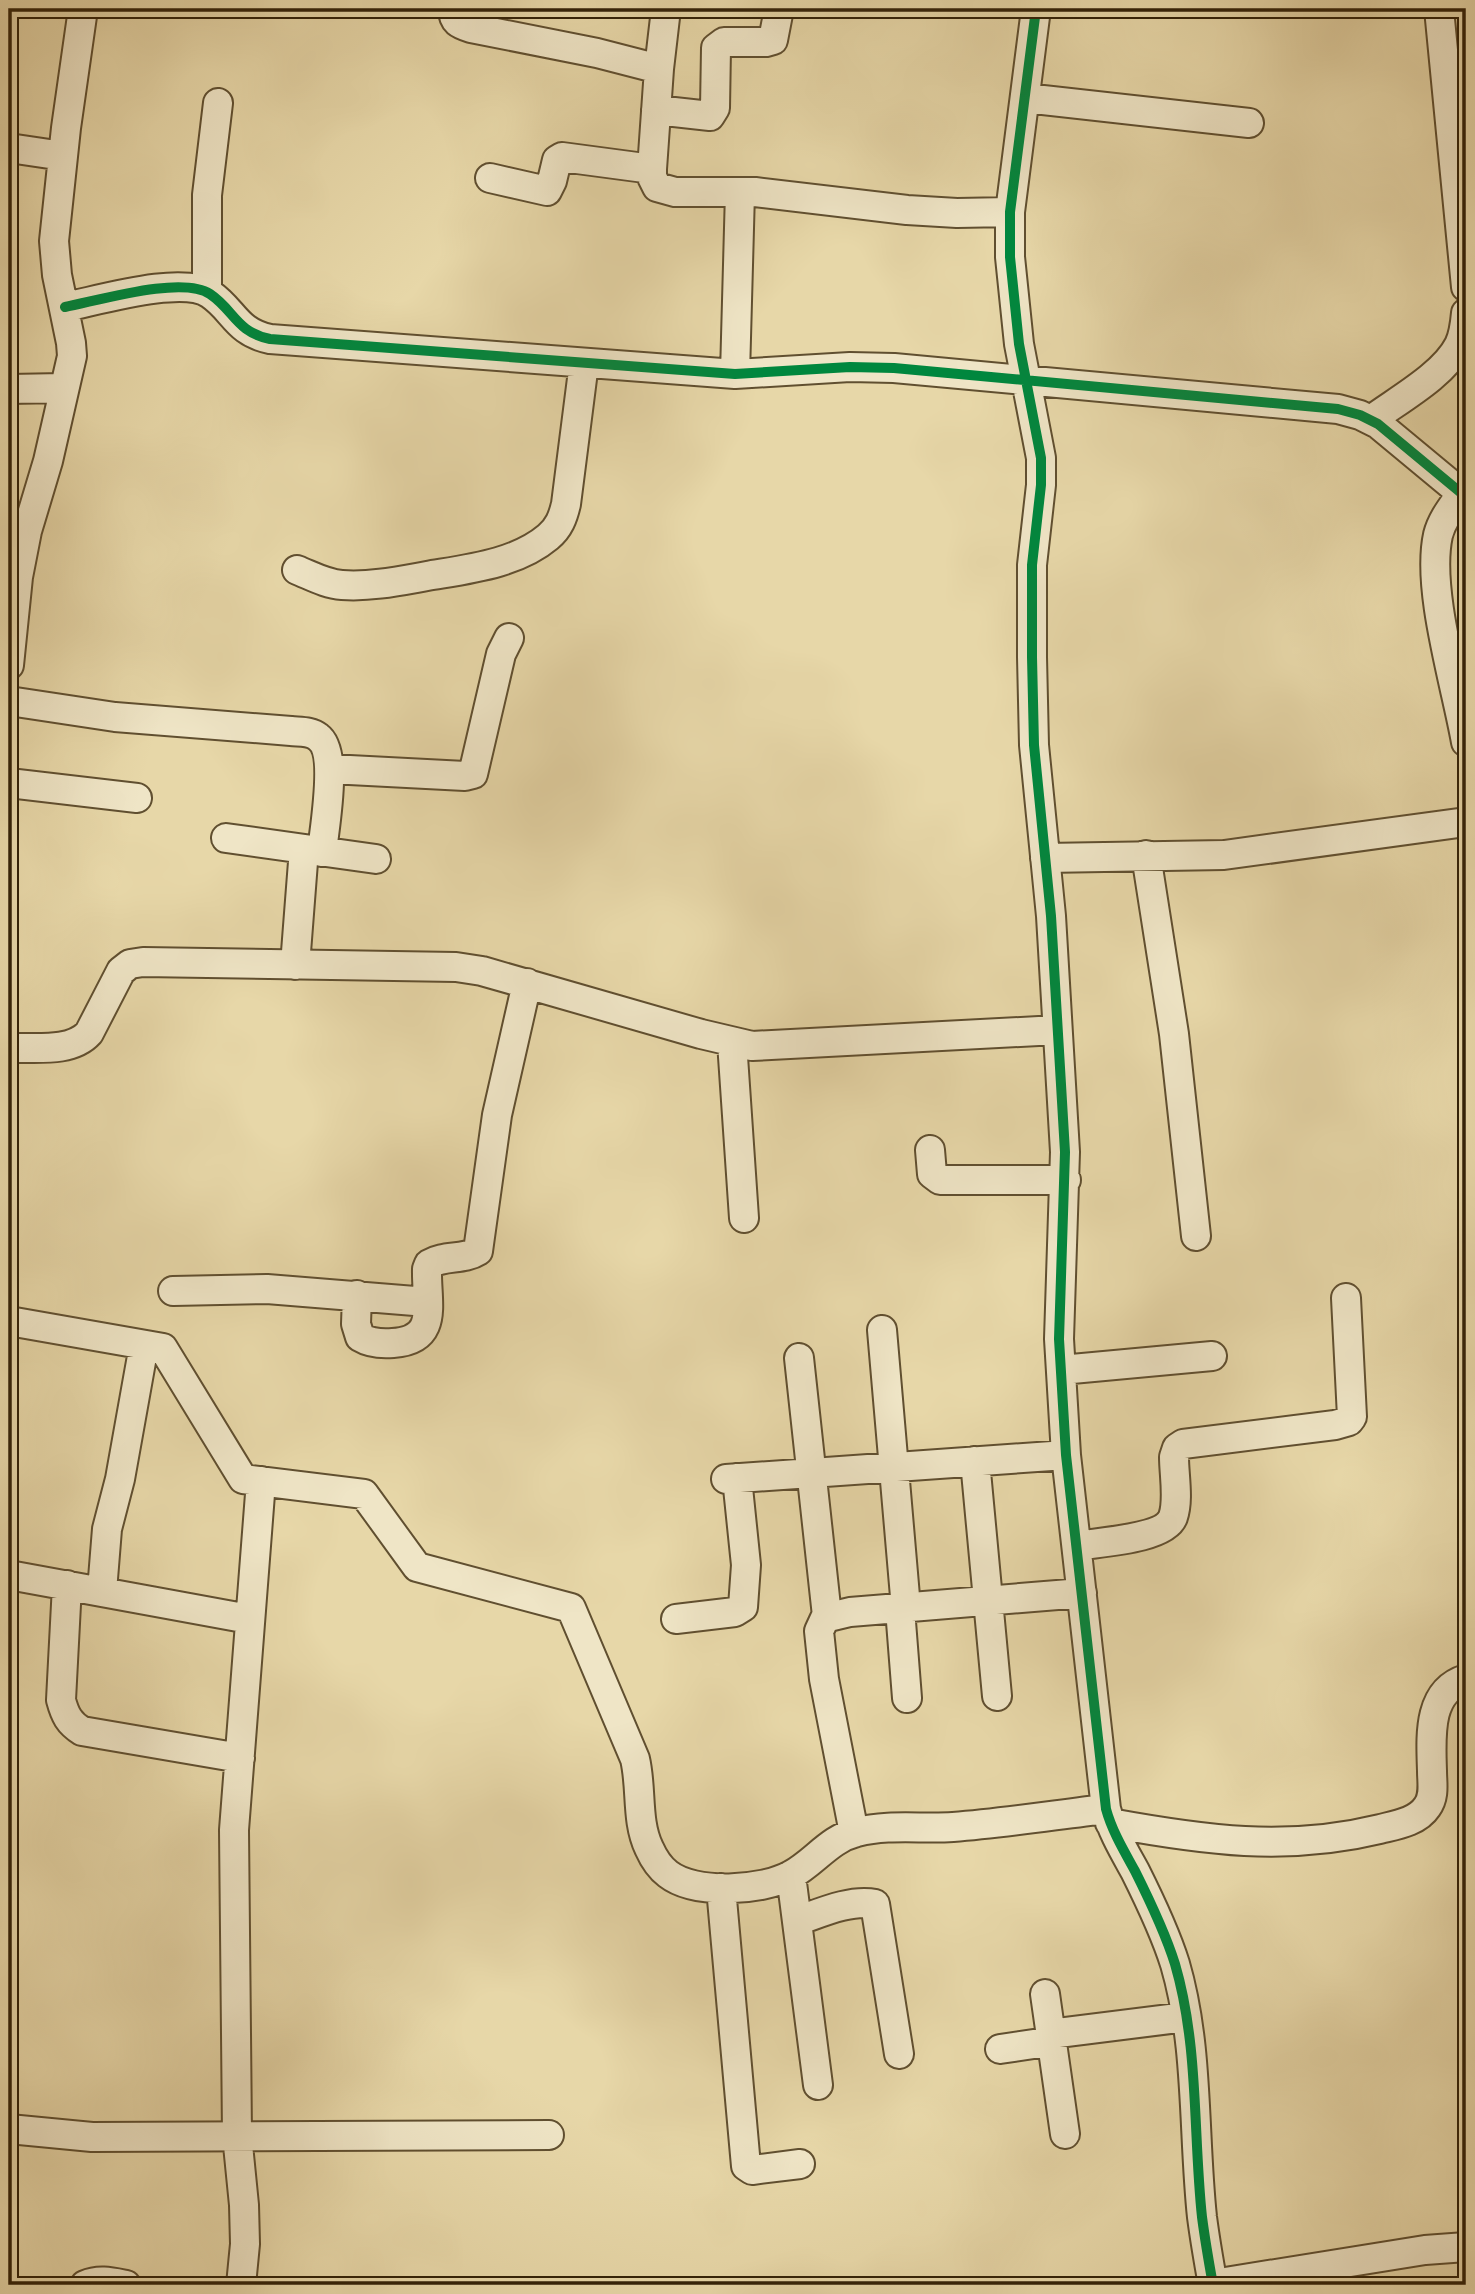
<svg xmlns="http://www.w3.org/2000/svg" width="1475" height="2294" font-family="'Old Standard TT',serif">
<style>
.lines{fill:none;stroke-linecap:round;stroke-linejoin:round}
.minor-casing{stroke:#604f30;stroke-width:32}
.minor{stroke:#efe5c6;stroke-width:28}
.cycleway-casing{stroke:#efe5c6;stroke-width:15}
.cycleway{stroke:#00873e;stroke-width:10}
</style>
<rect width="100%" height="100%" fill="#e7d7a8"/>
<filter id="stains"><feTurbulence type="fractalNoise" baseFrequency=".00286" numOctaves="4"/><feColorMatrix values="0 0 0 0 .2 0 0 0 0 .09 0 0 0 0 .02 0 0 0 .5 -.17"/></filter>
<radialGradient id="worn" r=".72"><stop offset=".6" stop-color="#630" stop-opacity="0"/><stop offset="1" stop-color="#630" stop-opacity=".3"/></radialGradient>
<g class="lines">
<!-- minor casing -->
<g class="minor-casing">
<path id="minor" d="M 453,9 C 453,22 459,24 471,28 L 597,53 L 659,69 L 652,169 L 652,177 L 657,187 L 675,192 L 755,192 L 907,210 L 957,213 L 1010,212
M 1036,9 L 1010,212 L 1010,257 L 1019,344 L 1041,458 L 1041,485 L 1032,565 L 1032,657 L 1034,745 L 1051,916 L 1065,1152 L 1059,1339 L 1066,1455 L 1106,1809 C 1112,1831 1124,1851 1135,1871 C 1150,1901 1165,1932 1175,1964 C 1199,2046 1193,2133 1202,2217 C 1205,2240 1209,2263 1213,2285
M 1439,9 L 1466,287
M 659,69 L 666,9
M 1025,98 L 1249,123
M 656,110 L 710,116 L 715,108 L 716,48 L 724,42 L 766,42 L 773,40 L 779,9
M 9,148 L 63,156
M 490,178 L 547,191 L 552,181 L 557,160 L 562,157 L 652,169
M 207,291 L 207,195 L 218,103
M 65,307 C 97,301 182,275 210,294 C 234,310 236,332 270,339 L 735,374 L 850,367 L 894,368 L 1338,409 L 1360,415 L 1378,424 L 1466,497
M 735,374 L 740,192
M 9,389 L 63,388
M 1371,420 C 1398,400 1444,375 1459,345 C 1464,335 1465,324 1466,313
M 1462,493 C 1453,506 1442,519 1438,535 C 1426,589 1456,685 1466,742
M 297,570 C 312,576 326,584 342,585 C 371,587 399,581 427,576 C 468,569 516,564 548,537 C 559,528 563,517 566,504 L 584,363
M 9,665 L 18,577 L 27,531 L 48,461 L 72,356 L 71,343 L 57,275 L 54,241 L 66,128 L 83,9
M 9,701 L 115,717 L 291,731 C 300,732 311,731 318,737 C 339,752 324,829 322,852
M 330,769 L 465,776 L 473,774 L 501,654 L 509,638
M 9,783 L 137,798
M 226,838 L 376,859
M 1146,855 L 1174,1034 L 1196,1236
M 1045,858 L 1224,855 L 1466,822
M 295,965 L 304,849
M 732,1042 L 744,1218
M 9,1048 C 34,1047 71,1053 89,1033 L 121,971 L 130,964 L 143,962 L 456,967 L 482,971 L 701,1034 L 752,1046 L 1057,1030
M 930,1150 L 932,1174 L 940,1180 L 1066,1180
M 173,1291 L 267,1289 L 427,1302
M 357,1295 L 356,1324 L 360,1337 C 370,1343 381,1344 393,1343 C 440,1340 426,1303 427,1269 L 429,1264 C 444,1255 464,1260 478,1251 L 497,1115 L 527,983
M 9,1321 L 163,1348 L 243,1479 L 364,1494 L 417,1567 L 571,1608 L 635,1759 C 642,1788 636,1821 649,1848 C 653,1857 660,1868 668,1874 C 695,1895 762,1891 791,1875 C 815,1862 829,1839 857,1832 C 888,1824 921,1829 953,1827 C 1004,1823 1055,1815 1106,1809
M 882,1330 L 906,1608
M 799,1358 L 827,1616
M 1061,1370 L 1212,1356
M 975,1461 L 997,1696
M 726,1479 L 1066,1455
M 1077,1546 C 1099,1542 1165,1539 1173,1517 C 1179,1500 1174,1475 1174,1457 L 1177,1448 L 1183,1444 L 1335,1425 L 1349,1421 L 1352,1417 L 1346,1298
M 9,1575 L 249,1619
M 67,1585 L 61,1700 C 65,1715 69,1723 82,1731 L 240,1758
M 102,1591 L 107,1529 L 120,1479 L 144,1345
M 900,1609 L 907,1698
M 676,1619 L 735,1612 L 743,1607 L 746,1565 L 737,1478
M 1110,1823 C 1203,1840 1286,1852 1380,1829 C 1396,1825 1417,1822 1427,1807 C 1435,1796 1432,1783 1432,1771 C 1431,1737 1427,1691 1466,1679
M 854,1833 L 824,1679 L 819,1631 L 825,1618 L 850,1612 L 1082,1593
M 791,1875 L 818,2085
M 721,1888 L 746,2166 L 752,2170 L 800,2164
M 797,1921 C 820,1913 851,1899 875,1904 L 899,2054
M 1045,1994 L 1065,2134
M 1000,2049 L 1047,2042 L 1058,2033 L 1186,2017
M 9,2129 L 92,2137 L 549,2135
M 1213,2284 L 1425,2250 L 1466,2247
M 85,2285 C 99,2279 111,2282 126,2285
M 241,2285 L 245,2244 L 244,2205 L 237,2135 L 234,1830 L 261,1481"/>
</g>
<!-- minor -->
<use href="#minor" class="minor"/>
<!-- cycleway casing -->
<g class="cycleway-casing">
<path id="cycleway" d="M 1036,9 L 1010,212 L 1010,257 L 1019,344 L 1041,458 L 1041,485 L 1032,565 L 1032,657 L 1034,745 L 1051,916 L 1065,1152 L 1059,1339 L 1066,1455 L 1106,1809 C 1112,1831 1124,1851 1135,1871 C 1150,1901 1165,1932 1175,1964 C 1199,2046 1193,2133 1202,2217 C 1205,2240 1209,2263 1213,2285
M 65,307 C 97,301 182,275 210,294 C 234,310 236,332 270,339 L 735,374 L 850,367 L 894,368 L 1338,409 L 1360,415 L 1378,424 L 1466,497"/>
</g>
<!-- cycleway -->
<use href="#cycleway" class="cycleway"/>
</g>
<!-- margin -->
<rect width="1475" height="2294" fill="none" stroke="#e7d7a8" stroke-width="35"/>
<rect x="10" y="10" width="1454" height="2273" fill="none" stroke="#332208" stroke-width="3.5"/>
<rect x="18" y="18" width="1440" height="2259" fill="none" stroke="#332208" stroke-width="2"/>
<rect width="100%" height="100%" filter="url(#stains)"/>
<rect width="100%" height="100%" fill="url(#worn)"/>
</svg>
